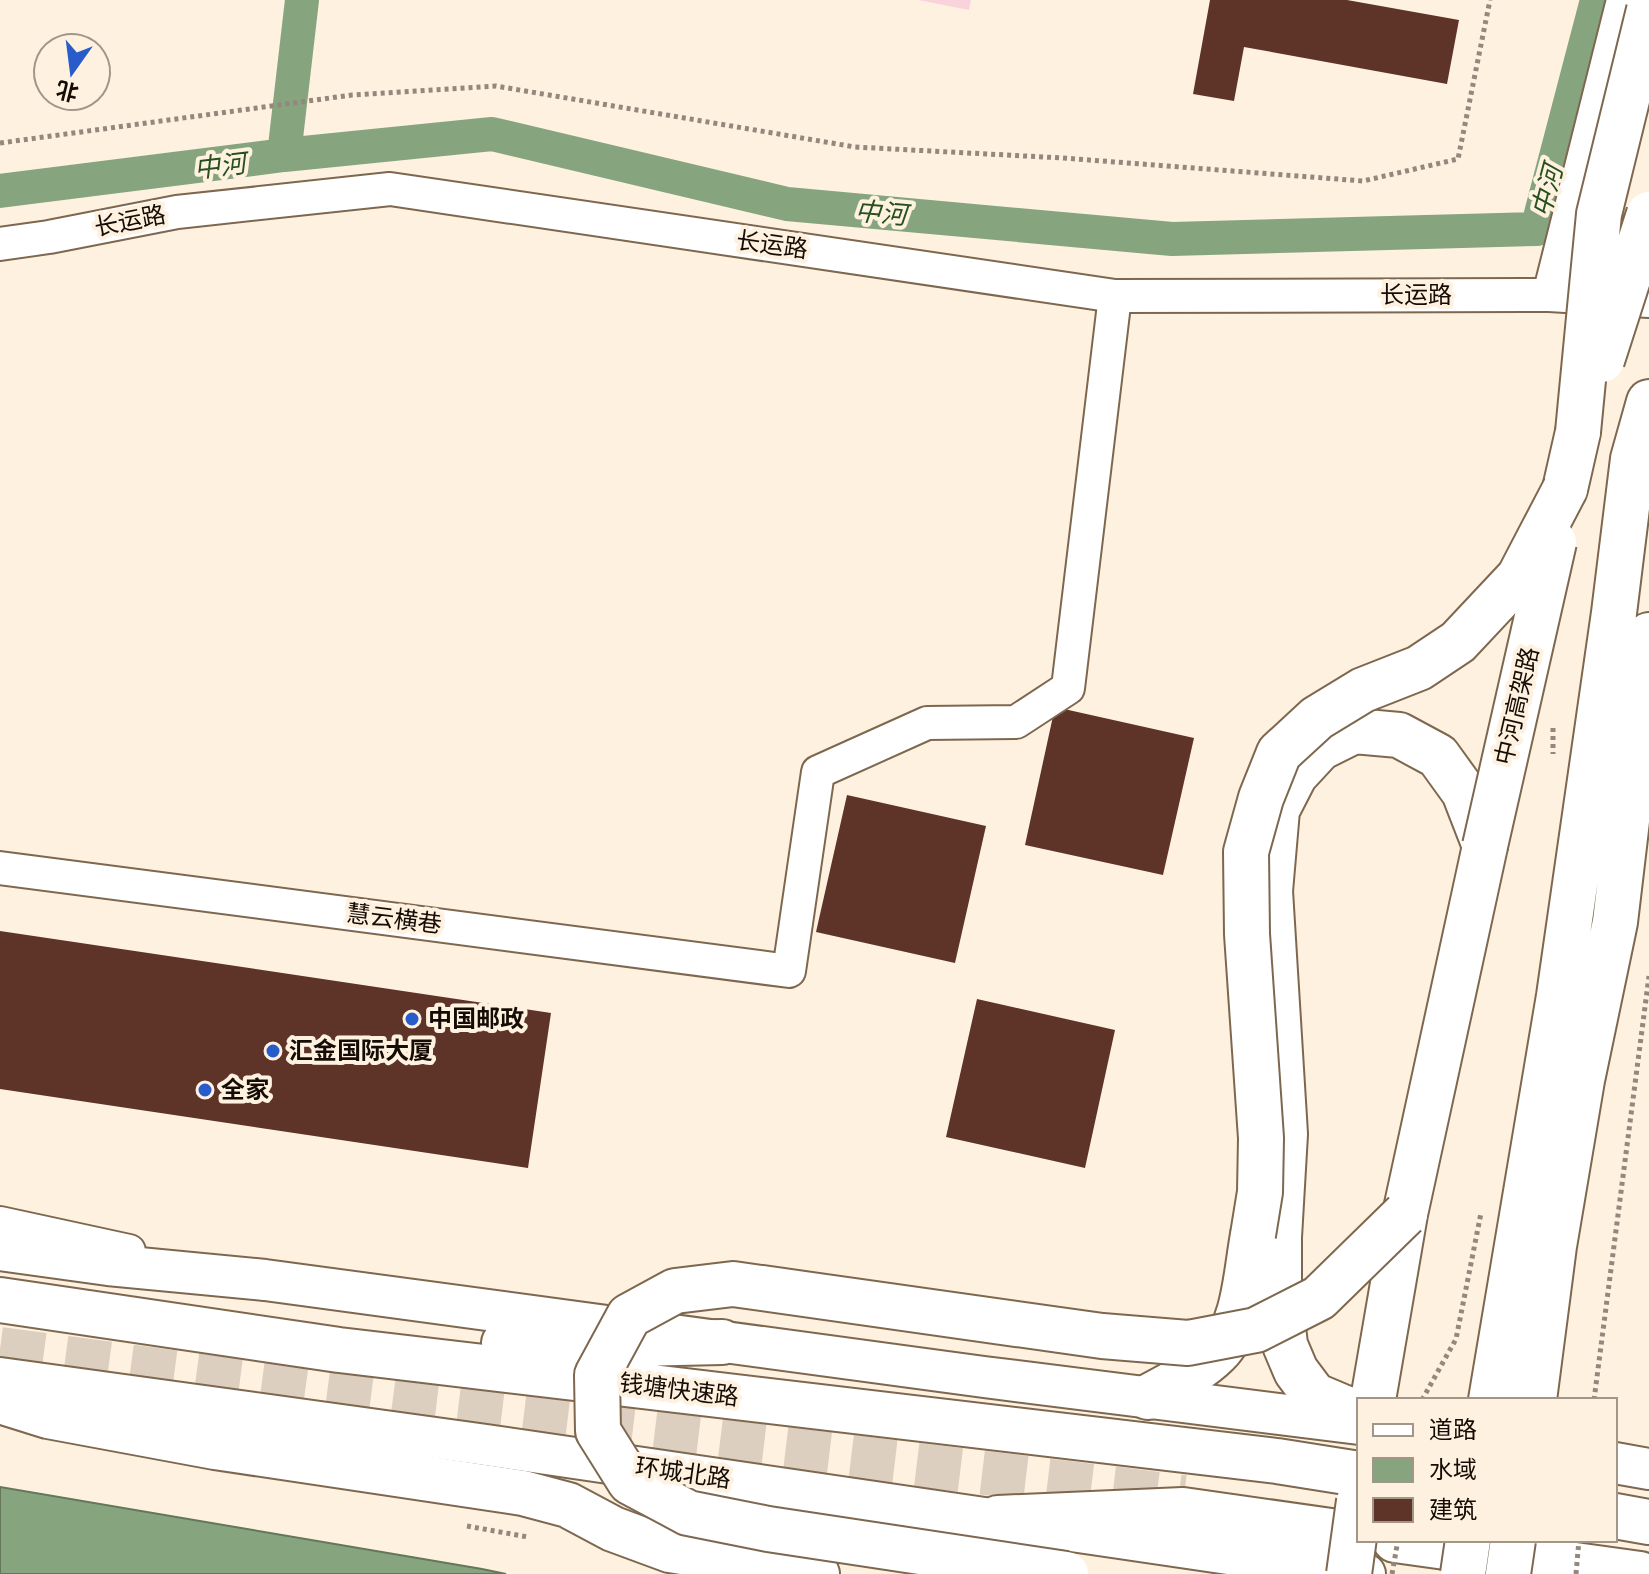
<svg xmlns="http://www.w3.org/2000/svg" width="1649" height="1574" font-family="Karla,'Noto Sans SC',sans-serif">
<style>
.green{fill:#f9d3db}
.water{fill:#86a57f;stroke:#64775a;stroke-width:2}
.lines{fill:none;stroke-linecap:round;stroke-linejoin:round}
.canal{stroke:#86a57f;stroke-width:34}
.building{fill:#5d3427}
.highway-tunnel{stroke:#dccfbf;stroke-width:44;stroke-dasharray:44 22;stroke-linecap:butt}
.minor-casing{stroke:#7d684f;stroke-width:36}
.major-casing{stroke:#7d684f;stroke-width:44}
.highway-casing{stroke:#7d684f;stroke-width:48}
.path{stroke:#93887b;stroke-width:5;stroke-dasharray:4 4;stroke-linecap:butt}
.minor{stroke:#fff;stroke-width:32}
.major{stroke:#fff;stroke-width:40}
.highway{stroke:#fff;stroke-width:44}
.highway-bridge-casing{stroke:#7d684f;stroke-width:48;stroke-linecap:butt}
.path-bridge{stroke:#93887b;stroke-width:5;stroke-dasharray:4 4;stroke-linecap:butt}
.highway-bridge{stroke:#fff;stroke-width:44}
.poi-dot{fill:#275cca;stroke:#fff1e0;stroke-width:3}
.labels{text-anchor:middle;stroke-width:8;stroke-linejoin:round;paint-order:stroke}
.street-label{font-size:24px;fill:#150d05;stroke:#fff1e0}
.poi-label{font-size:24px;font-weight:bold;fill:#150d05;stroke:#fff1e0;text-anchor:start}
.water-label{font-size:26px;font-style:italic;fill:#26501c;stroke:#fff1e0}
</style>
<rect width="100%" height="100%" fill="#fff1e0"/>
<!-- green -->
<path class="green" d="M 918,0 L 971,0 L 969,10 Z"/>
<!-- water -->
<path class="water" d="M 0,1487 L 482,1569 L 506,1574 L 0,1574 Z"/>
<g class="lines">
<!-- canal -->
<path class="canal" d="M 284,155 L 302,0
M 0,191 L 284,155 L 492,134 L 787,204 L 1172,239 L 1537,229 L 1597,0"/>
</g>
<!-- building -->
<path class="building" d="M 1210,0 L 1347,0 L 1459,20 L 1447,84 L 1244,47 L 1234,101 L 1193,94 Z
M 1055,707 L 1194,738 L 1163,875 L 1025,845 Z
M 847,795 L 986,826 L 955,963 L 816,932 Z
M 0,931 L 551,1013 L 528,1168 L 0,1089 Z
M 977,999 L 1115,1030 L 1085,1168 L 946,1137 Z"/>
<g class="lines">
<!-- highway-tunnel -->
<path class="highway-tunnel" d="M 0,1349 L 397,1402 L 1184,1497"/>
<!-- minor casing -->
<g class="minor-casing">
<path id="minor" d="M 0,244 L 49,237 L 177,212 L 390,189 L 1115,296 L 1549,295 L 1649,301
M 1549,295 L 1623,0
M 0,868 L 789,971 L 818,772 L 927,723 L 1016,722 L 1068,688 L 1115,296
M 0,1223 L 129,1251"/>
</g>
<!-- major casing -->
<g class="major-casing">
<path id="major" d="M 0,1250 L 108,1265 L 265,1280 L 984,1377 L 1359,1424
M 0,1378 L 479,1444 L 1365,1574
M 1615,1463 L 1649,1469"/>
</g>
<!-- highway casing -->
<g class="highway-casing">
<path id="highway" d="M 1565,489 L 1578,432
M 0,1300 L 339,1350 L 1277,1461 L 1359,1474
M 504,1343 L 546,1346 L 722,1342
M 1148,1397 C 1171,1384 1198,1372 1217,1353 C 1245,1325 1246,1272 1253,1235
M 1491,1400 L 1559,996 L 1614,613 L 1633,459 L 1649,402
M 1534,1400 L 1554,1246 L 1582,1080 L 1615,922 L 1649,635
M 0,1401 L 48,1416 L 215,1447 L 523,1493 L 568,1505 L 613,1529 L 670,1550 L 817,1574
M 1359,1414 L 1314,1395 L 1296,1371 L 1285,1345 L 1279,1290 L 1279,1237 L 1285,1134 L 1270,891 L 1277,810 L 1295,775 L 1320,748 L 1354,731 L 1399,735 L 1438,756 L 1464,792 L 1485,846 L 1405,1214 L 1373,1400
M 1615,1516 L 1649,1522
M 998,1518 L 1183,1510 L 1359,1535
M 1395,1540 L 1640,1574"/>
</g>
<!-- path -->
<path class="path" d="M 0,143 L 352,95 L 496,86 L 855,147 L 1063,158 L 1363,181 L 1458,159 L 1490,0
M 1553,728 L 1553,754
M 1422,1400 L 1456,1339 L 1481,1213
M 1594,1400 L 1649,976
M 467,1526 L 528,1537"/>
<!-- minor -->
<use href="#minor" class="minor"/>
<!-- major -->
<use href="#major" class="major"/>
<!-- highway -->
<use href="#highway" class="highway"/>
<!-- highway-bridge casing -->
<g class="highway-bridge-casing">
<path id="highway-bridge" d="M 1602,360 L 1649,214
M 1578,432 L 1599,214 L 1649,10
M 1485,846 L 1554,542
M 1253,1235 L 1260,1192 L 1261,1138 L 1247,934 L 1246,852 L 1261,798 L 1279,753 L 1317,718 L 1363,690 L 1419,668 L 1458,642 L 1519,577 L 1565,489
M 1066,1574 L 768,1529 L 688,1513 L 630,1482 L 598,1431 L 597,1375 L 629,1316 L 675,1291 L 733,1284 L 1102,1336 L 1188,1343 L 1256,1330 L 1319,1298 L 1405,1214
M 1349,1574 L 1359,1501
M 1463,1574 L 1468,1540
M 1508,1574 L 1513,1540"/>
</g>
<!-- path-bridge -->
<path class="path-bridge" d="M 1392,1574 L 1398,1540
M 1576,1574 L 1579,1540"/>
<!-- highway-bridge -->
<use href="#highway-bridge" class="highway-bridge"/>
</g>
<!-- markers -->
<g class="poi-dot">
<circle cx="412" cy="1019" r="8"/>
<circle cx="273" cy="1051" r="8"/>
<circle cx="205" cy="1090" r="8"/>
</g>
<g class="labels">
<!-- street labels -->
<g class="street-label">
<text transform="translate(130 221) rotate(-11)" y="8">长运路</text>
<text transform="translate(772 245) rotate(8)" y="8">长运路</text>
<text x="1416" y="303">长运路</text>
<text transform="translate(1517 706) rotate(-77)" y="8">中河高架路</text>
<text transform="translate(394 919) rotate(7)" y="8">慧云横巷</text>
<text transform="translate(679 1390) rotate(7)" y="8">钱塘快速路</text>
<text transform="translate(683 1473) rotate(8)" y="8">环城北路</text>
</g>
<!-- poi labels -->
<g class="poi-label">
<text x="428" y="1027">中国邮政</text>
<text x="289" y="1059">汇金国际大厦</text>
<text x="221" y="1098">全家</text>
</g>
<!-- water labels -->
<g class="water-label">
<text transform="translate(220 166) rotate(-7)" y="9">中河</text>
<text transform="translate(1547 191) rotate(-75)" y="9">中河</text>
<text transform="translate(881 213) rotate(5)" y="9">中河</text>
</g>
</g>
<!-- legend -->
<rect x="1357" y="1398" width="260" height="144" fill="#fff1e0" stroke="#a19688" stroke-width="2"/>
<rect x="1373" y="1424" width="40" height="12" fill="#ffffff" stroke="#a19688" stroke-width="2"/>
<text x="1429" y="1438" font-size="24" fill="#150d05">道路</text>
<rect x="1373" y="1458" width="40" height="24" fill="#86a57f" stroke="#a19688" stroke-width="2"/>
<text x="1429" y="1478" font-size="24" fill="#150d05">水域</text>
<rect x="1373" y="1498" width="40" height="24" fill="#5d3427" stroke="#a19688" stroke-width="2"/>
<text x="1429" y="1518" font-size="24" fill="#150d05">建筑</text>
<!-- north arrow -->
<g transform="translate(72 72) rotate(194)"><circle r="38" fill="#fff1e0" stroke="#a19688" stroke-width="2"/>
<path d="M0-6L14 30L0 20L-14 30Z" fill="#275cca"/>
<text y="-12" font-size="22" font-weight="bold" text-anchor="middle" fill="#150d05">北</text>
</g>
</svg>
